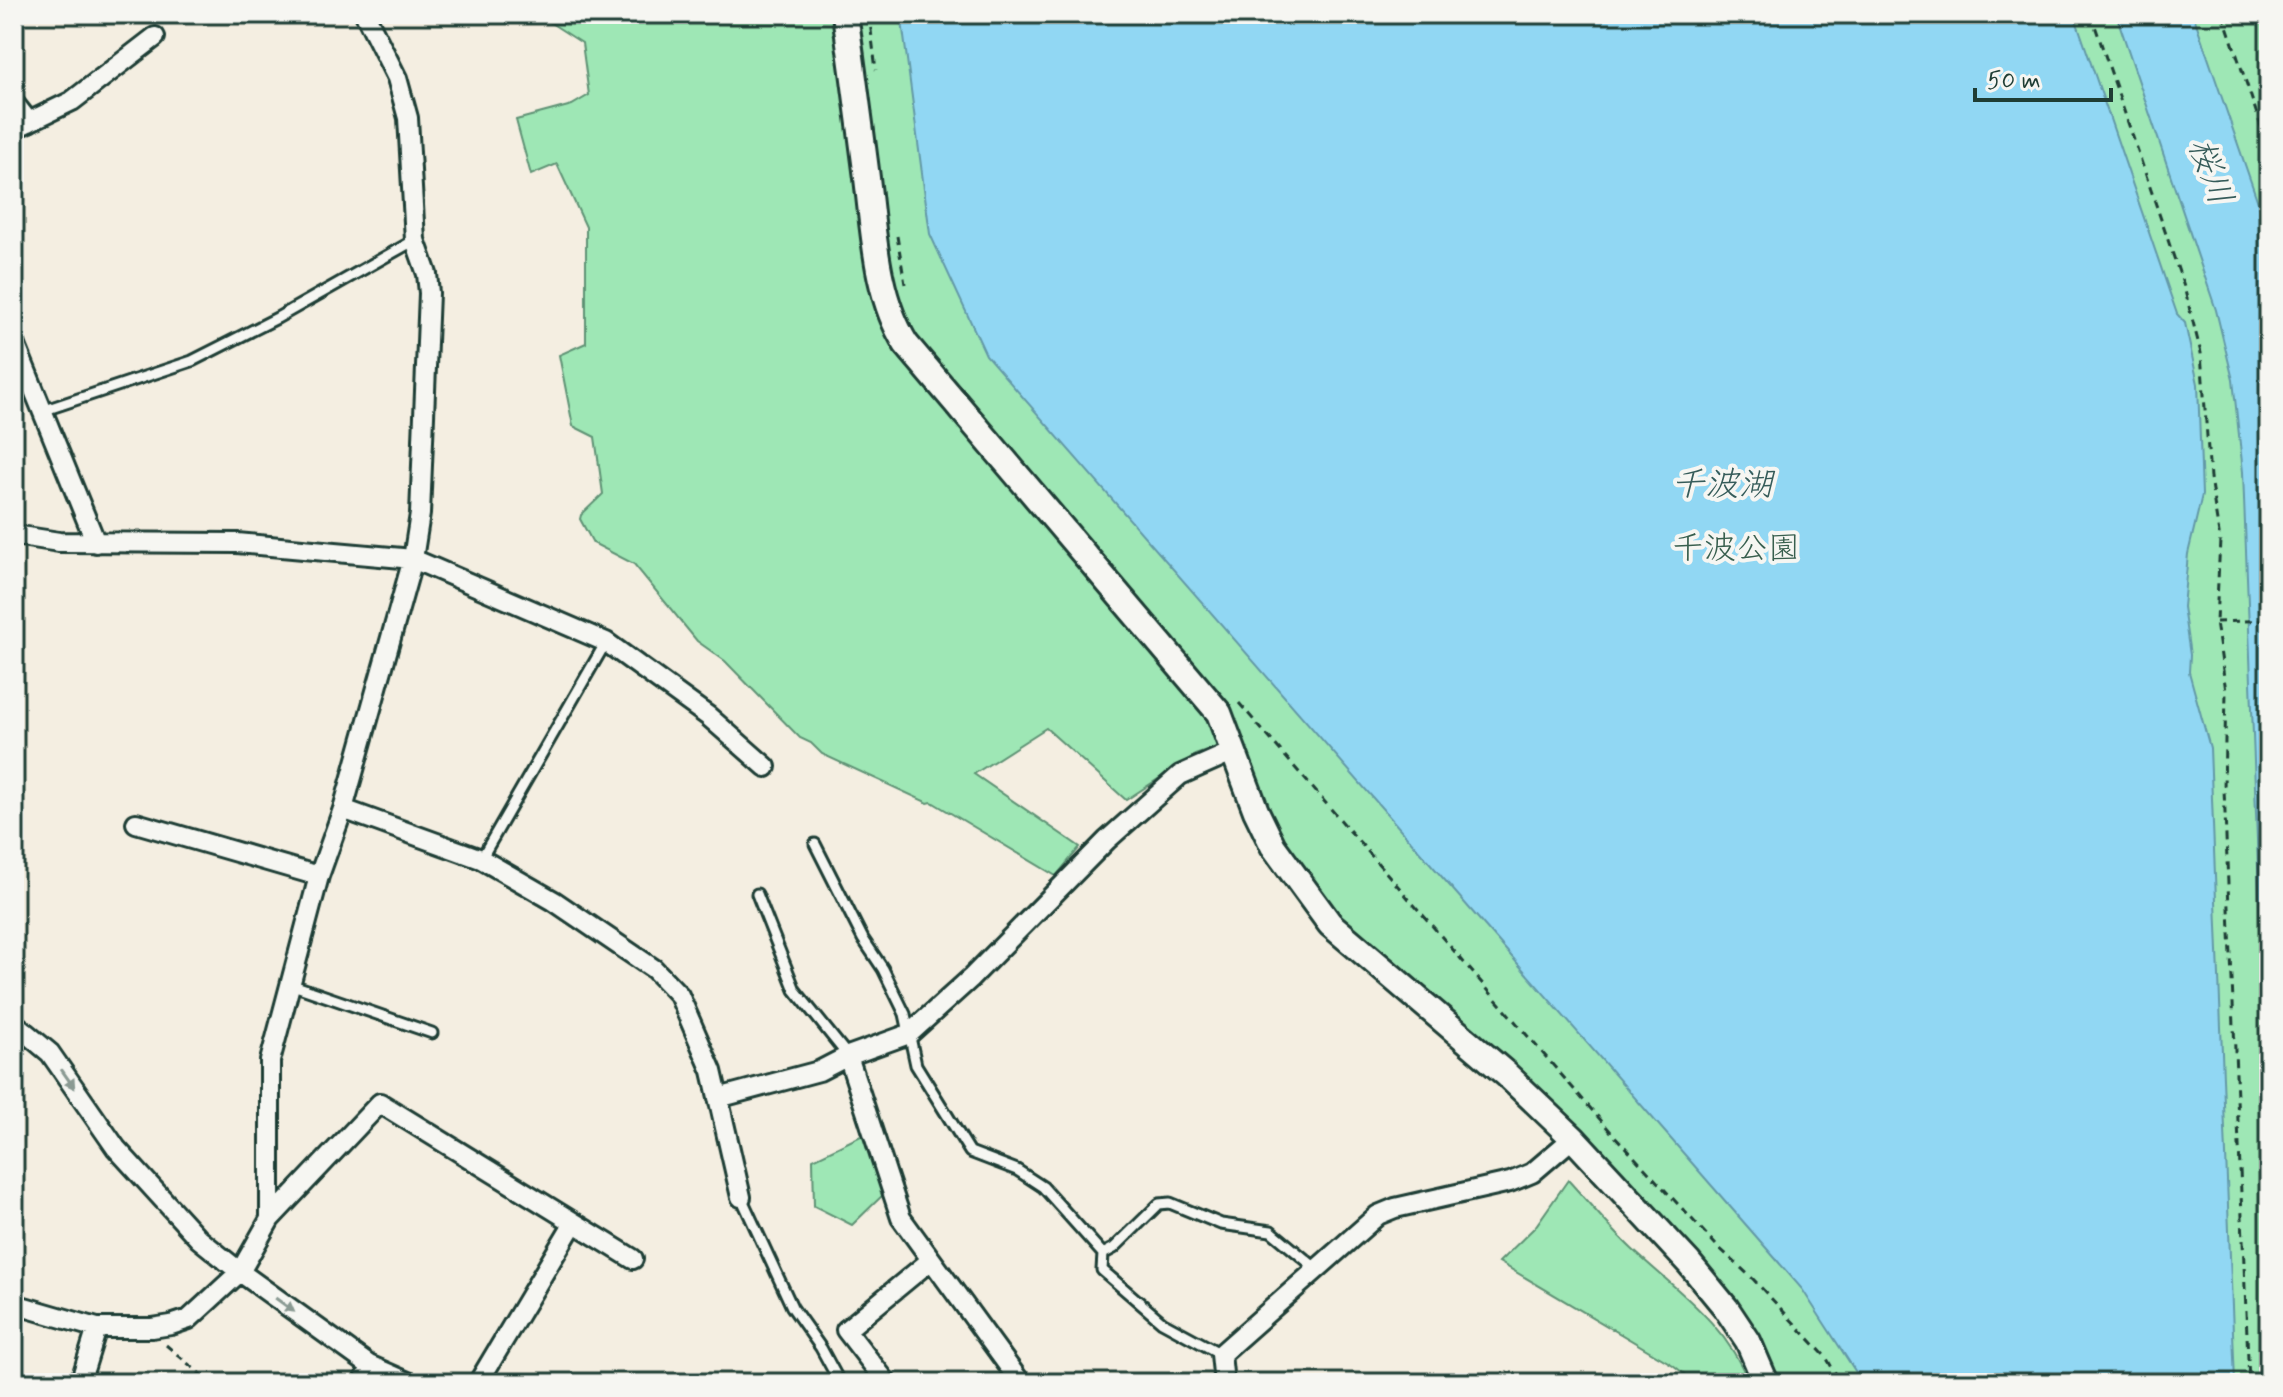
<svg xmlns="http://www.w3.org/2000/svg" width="2283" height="1397" font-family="Mynerve,'Klee One',sans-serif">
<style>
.green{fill:#9ee7b5;stroke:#5e9274;stroke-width:2}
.water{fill:#91d7f3;stroke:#6399a7;stroke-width:2}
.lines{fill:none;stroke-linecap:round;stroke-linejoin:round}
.lane-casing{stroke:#1f3d34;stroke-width:15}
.street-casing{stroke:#1f3d34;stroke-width:24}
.secondary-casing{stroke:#1f3d34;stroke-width:30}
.path{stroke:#1f3d34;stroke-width:3;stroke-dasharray:8 6;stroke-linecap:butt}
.lane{stroke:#f6f6f2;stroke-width:9}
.street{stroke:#f6f6f2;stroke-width:18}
.secondary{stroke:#f6f6f2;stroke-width:24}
.oneway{fill:#8a9a93}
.labels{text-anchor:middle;stroke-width:8;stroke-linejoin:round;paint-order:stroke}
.park-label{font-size:32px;fill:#385f4e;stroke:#f6f6f2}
.water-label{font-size:34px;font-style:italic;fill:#365c5a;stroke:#f6f6f2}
</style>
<rect width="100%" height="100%" fill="#f4eee1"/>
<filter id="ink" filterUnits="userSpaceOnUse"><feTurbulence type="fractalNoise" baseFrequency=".0125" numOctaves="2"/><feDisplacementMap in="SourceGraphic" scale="16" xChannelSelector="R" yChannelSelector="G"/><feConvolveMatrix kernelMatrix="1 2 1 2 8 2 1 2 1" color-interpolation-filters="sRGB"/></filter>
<g filter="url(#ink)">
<!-- green -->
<path class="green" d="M 537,14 L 2269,14 L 2269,1383 L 1776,1383 L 1767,1352 L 1750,1320 L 1709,1270 L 1587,1137 L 1531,1079 L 1371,946 L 1336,912 L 1280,837 L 1239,740 L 1195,755 L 1126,800 L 1046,728 L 974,774 L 1080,847 L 1056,876 L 932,802 L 928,803 L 822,754 L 811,743 L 800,738 L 725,661 L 697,641 L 634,564 L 593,543 L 580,519 L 581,515 L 603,494 L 595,437 L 573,426 L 559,355 L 586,343 L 586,227 L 557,164 L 531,175 L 516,120 L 572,105 L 589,95 L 582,43 Z
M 865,1134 L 885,1193 L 852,1225 L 814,1206 L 813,1159 Z
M 1568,1180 C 1589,1203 1609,1227 1632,1249 C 1677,1291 1726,1323 1749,1383 L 1696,1383 L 1673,1365 L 1499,1262 L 1535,1227 Z"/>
<!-- water -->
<path class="water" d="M 901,14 L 2074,14 L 2177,314 L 2185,323 L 2198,384 L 2202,495 L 2188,554 L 2183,607 L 2190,655 L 2189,672 L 2210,748 L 2235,1383 L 1863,1383 L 1802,1289 L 986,355 L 930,234 Z
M 2116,14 L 2193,14 L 2262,214 L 2269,248 L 2269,1155 L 2243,472 L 2233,380 L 2216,310 Z"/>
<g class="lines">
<!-- lane casing -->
<g class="lane-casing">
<path id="lane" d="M 42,411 L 192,361 L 277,318 L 415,240
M 815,844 L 863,939 L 883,969 L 905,1014 L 916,1065 L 970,1152 L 1017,1170 L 1043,1187 L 1103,1254 L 1102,1270 L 1162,1322 L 1221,1354
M 481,859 L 606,642
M 757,894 L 795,990 L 848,1056
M 290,984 L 432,1033
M 741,1197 L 792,1307 L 821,1348 L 840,1383
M 1103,1254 L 1114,1248 L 1159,1204 L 1170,1203 L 1221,1224 L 1271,1231 L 1318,1270
M 356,1383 L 369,1365"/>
</g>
<!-- street casing -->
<g class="street-casing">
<path id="street" d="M 14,103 L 29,122
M 14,129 L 72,101 L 155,37
M 14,341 L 96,543
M 14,535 L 59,542 L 237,543 L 413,559 L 606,642 L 708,716 L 766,767
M 343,809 L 481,859 L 554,901 L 654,969 L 679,995 L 712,1071 L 741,1197
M 136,823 L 319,876
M 14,1023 L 50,1053 L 116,1148 L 199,1239 L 240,1272 L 369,1365 L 410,1383
M 848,1056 L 901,1218 L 1021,1383
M 718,1098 L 819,1071 L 848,1056 L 909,1034 L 971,978 L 1107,840 L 1180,775 L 1234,751
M 270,1219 L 270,1061 L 319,876 L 343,809 L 413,559 L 420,514 L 429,293 L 427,274 L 415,240 L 408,118 L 397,78 L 365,14
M 14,1304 L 97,1328 L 152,1328 L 171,1325 L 189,1319 L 240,1272 L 270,1219 L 380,1103 L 633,1259
M 80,1383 L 97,1328
M 478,1383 L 573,1224
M 887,1383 L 846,1330 L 931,1260
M 1224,1383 L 1221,1354 L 1378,1215 L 1395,1208 L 1510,1182 L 1532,1173 L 1573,1138"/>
</g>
<!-- secondary casing -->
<g class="secondary-casing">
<path id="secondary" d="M 845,14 C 853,69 860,124 867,178 C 874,234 876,296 906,344 L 1219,713 L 1256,811 L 1273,846 L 1330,924 L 1506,1074 L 1573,1138 L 1689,1263 L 1726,1308 L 1748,1341 L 1766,1383"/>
</g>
<!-- path -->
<path class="path" d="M 869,14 L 876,70
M 2091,14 L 2184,287 L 2201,353 L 2210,478 L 2220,540 L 2216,622 L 2226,691 L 2224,789 L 2249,1383
M 2223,14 L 2269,150
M 897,236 L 905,284
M 2216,622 L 2269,620
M 1239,703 L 1611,1132 L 1716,1245 L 1753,1279 L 1826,1357 L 1841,1383
M 166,1345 L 211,1383"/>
<!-- lane -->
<use href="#lane" class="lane"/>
<!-- street -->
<use href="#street" class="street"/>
<!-- secondary -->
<use href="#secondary" class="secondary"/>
</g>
<!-- one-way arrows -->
<defs><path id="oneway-solid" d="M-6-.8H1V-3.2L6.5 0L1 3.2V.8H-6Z" transform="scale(2)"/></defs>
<g class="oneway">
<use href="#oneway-solid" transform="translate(68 1079) rotate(55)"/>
<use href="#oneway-solid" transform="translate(285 1305) rotate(36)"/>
</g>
</g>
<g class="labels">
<!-- park labels -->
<g class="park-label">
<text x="1736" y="558">千波公園</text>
</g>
<!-- water labels -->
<g class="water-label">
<text transform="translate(2212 171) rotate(70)" y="12">桜川</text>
<text x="1722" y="495">千波湖</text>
</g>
</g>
<!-- margin -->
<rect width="2283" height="1397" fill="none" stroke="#f6f6f2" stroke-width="48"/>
<rect x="24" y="24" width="2235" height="1349" fill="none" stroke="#1f3d34" stroke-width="3" filter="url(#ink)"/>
<!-- scale -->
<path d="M1975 88v12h136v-12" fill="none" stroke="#1f3d34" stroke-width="4"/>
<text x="1987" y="88" font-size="24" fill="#1f3d34" stroke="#f6f6f2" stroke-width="6" paint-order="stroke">50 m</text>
</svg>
